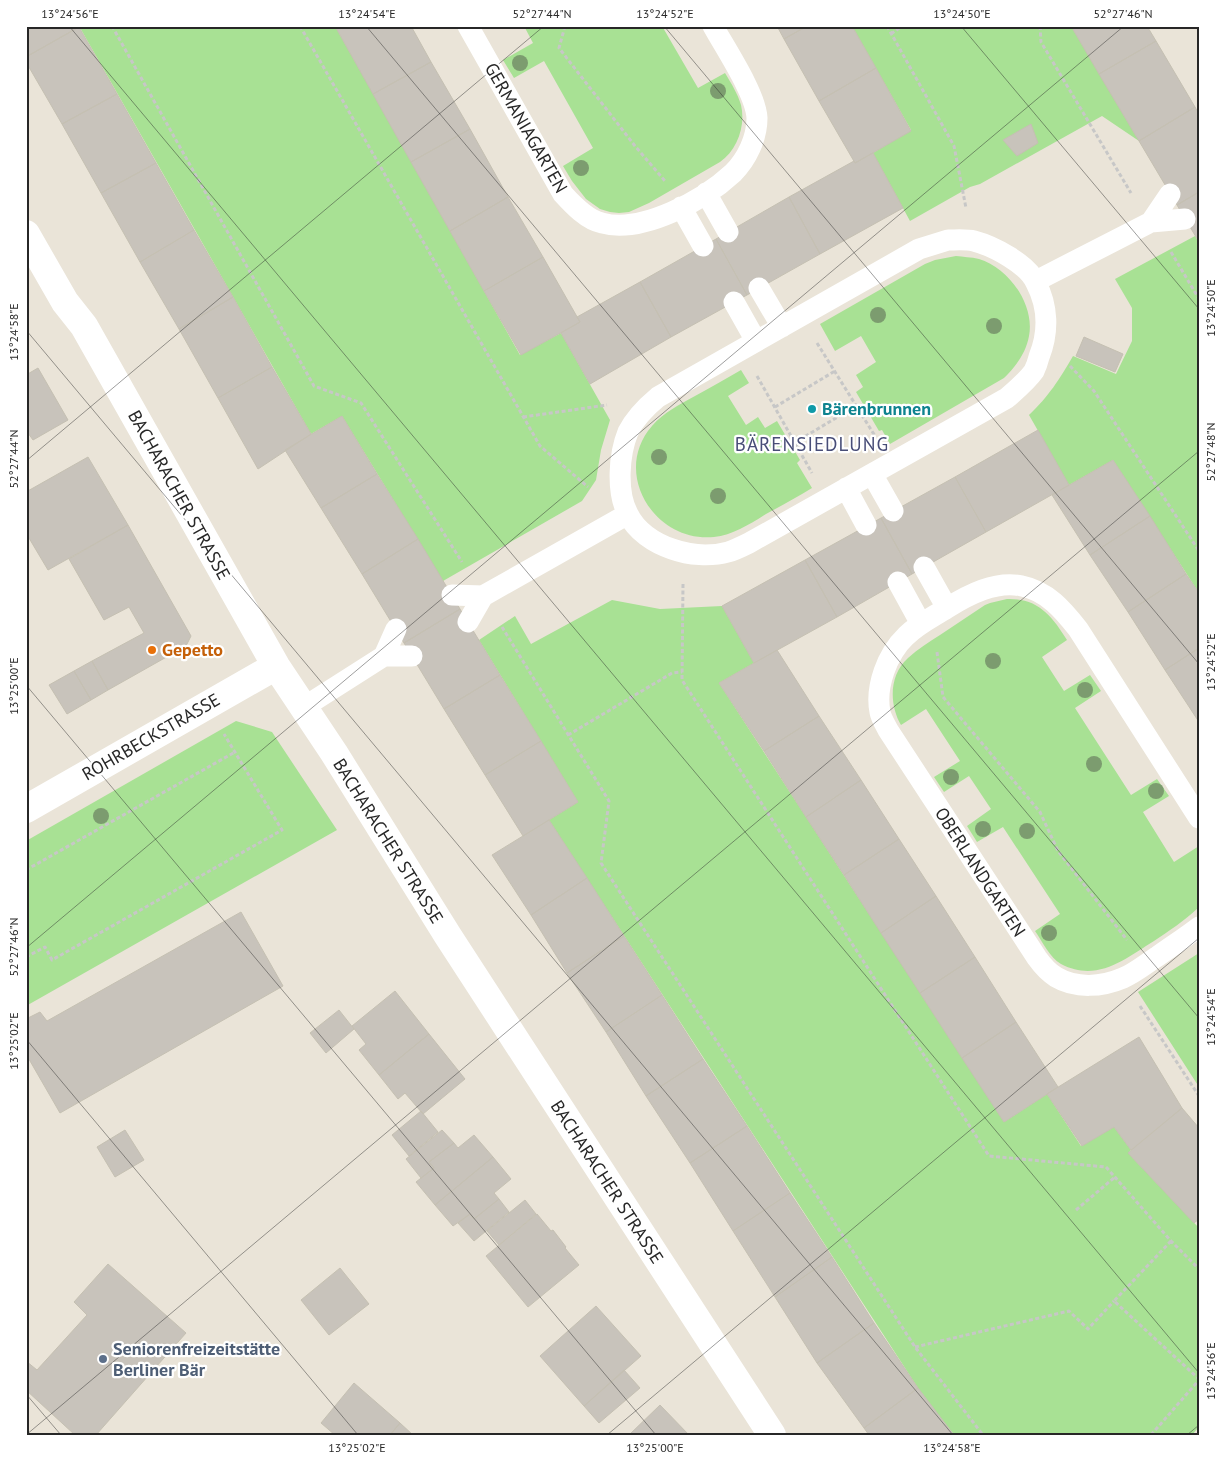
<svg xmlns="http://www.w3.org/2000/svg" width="1225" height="1461" font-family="'PT Sans',sans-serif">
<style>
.green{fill:#a8e194}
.building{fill:#c8c3bb;stroke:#c5c0b2}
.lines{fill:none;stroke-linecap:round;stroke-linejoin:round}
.path{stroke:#c7c7c7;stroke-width:3;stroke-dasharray:4 2.5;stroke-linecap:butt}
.lane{stroke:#fff;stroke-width:21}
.street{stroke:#fff;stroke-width:28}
.tree{fill:#7c9c6f}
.ticks{fill:none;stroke:#272727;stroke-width:1;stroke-opacity:0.45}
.culture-dot{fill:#0f9aa8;stroke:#fff;stroke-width:2}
.food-dot{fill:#e8710a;stroke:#fff;stroke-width:2}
.service-dot{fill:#5c6f8a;stroke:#fff;stroke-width:2}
.labels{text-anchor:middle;stroke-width:4.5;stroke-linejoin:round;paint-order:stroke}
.street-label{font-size:18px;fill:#272727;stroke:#fff}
.culture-label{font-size:18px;font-weight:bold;fill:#0d838f;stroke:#fff;text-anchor:start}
.food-label{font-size:18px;font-weight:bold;fill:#c56008;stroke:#fff;text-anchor:start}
.service-label{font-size:18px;font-weight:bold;fill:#4e5e75;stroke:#fff;text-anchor:start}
.neighbourhood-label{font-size:19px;letter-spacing:1px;fill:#484d77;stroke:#fff}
.neatline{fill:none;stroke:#272727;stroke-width:2}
.ticks-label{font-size:12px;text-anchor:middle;fill:#272727}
</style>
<rect width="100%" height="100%" fill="#eae4d8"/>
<!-- green -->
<path class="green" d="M 79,26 L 335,26 L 520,355 L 561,333 L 610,420 L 601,450 L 596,480 L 582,501 L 443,581 L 342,416 L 311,434 Z
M 524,26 L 662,26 L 698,88 L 725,73 C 731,83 738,94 741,105 C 746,126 737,150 720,162 L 649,203 L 629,212 L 619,213 L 610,212 L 600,209 L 586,199 L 572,181 L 563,166 L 593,148 L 544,61 L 514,78 L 503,60 L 533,43 Z
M 852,26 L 1071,26 L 1139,141 L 1102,116 L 980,184 L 970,187 L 910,221 L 873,153 L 911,130 Z
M 1195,236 L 1199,242 L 1199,593 L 1113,460 L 1069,485 L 1029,415 C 1049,396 1059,380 1073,356 L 1116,374 L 1132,341 L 1132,308 L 1115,279 Z
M 956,256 C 963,257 971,257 979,259 C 1009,268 1035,305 1029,336 C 1026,353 1016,366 1004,378 L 890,444 L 882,430 L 879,431 L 856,392 L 863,387 L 856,375 L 876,362 L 861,336 L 835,351 L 820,324 L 925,264 L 935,260 Z
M 741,370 L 749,383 L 728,396 L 746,425 L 758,417 L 765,428 L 777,421 L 800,460 L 797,463 L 812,488 C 797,497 781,506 766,514 C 750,524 733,535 714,537 C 655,543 611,473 652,426 C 664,412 679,405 695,396 C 711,387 726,379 741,370 Z
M 1007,599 C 1038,598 1052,616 1067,640 L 1042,657 L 1064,691 L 1090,675 L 1101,691 L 1075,708 L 1131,795 L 1157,779 L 1169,796 L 1143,812 L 1174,862 L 1199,846 L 1199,907 L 1198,908 C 1184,921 1169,931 1154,941 C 1125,959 1097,983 1061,964 C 1050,958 1042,941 1035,931 L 1060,914 L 1003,827 L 977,842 L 967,826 L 991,809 L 969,776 L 944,792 L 934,777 L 960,761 L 926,709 L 901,725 C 889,704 889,675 908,658 C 918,649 929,642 940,635 C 955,625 970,615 985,605 L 990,603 Z
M 612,600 L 660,609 L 722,606 L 754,663 L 719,683 L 1004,1122 L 1047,1094 L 1081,1146 L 1114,1127 L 1131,1150 L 1128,1153 L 1199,1228 L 1199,1427 L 1192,1435 L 954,1435 L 918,1388 L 549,820 L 578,802 L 479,640 L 515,616 L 531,644 Z
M 236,721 L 272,732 L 337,830 L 26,1006 L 26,841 Z
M 1199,953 L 1199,1087 L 1138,992 Z"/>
<!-- building -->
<path class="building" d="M 26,26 L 79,26 L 79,27 L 26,57 Z
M 335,26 L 411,26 L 431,62 L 373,94 Z
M 777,26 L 807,26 L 784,39 Z
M 807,26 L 852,26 L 876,68 L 819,101 L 784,39 Z
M 1071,26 L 1147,26 L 1156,41 L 1099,74 Z
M 79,27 L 117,94 L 62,124 L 26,62 L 26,57 Z
M 1156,41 L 1195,107 L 1139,141 L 1099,74 Z
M 431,62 L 470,129 L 411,162 L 373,94 Z
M 876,68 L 911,131 L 855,163 L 819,101 Z
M 117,94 L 156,163 L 101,193 L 62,124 Z
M 1195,107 L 1199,114 L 1199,192 L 1177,205 L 1139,141 Z
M 1031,124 L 1038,143 L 1017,156 L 1003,140 Z
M 470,129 L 508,197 L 450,231 L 411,162 Z
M 873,153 L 903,208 L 820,254 L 789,197 L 854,161 L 855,163 Z
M 156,163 L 194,230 L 140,262 L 101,193 Z
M 1199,192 L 1199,242 L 1177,205 Z
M 508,197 L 543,257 L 484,291 L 450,231 Z
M 789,197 L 820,254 L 747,295 L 716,239 Z
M 194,230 L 233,297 L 179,329 L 140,262 Z
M 716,239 L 747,295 L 671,337 L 640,282 Z
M 543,257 L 580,322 L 521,355 L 484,291 Z
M 640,282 L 671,337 L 590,384 L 561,333 L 580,322 L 577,317 Z
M 233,297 L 272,367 L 218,398 L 179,329 Z
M 1084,337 L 1123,354 L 1115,372 L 1076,356 Z
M 272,367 L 311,434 L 258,469 L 218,398 Z
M 38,368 L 68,420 L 33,440 L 28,433 L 26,434 L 26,375 Z
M 342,416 L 377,474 L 321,508 L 285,450 Z
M 1038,430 L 1069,485 L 986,532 L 955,477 Z
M 88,457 L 128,525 L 48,570 L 26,533 L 26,492 Z
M 1113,460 L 1150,516 L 1090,555 L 1052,495 Z
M 377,474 L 418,539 L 362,574 L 321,508 Z
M 955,477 L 986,532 L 912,574 L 881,518 Z
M 1150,516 L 1186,574 L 1128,612 L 1090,555 Z
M 881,518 L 912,574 L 837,617 L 805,560 Z
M 128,525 L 191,636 L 186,646 L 108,690 L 92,661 L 144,633 L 129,607 L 104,620 L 69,559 Z
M 418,539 L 460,609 L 404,643 L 362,574 Z
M 805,560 L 837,617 L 754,663 L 722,606 Z
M 1186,574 L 1199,593 L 1199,648 L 1165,670 L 1128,612 Z
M 460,609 L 500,675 L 444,709 L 404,643 Z
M 1199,648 L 1199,722 L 1165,670 Z
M 777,650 L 819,716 L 764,751 L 719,683 Z
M 92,661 L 108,690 L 91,700 L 74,671 Z
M 74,671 L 91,700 L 67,714 L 49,685 Z
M 500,675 L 541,741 L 485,775 L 444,709 Z
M 819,716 L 861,780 L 806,817 L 764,751 Z
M 541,741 L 578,802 L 523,836 L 485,775 Z
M 861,780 L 899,839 L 844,875 L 806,817 Z
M 549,820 L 587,878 L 531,915 L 492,855 Z
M 899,839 L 936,896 L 881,933 L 844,875 Z
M 587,878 L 624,936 L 567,973 L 531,915 Z
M 936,896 L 975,957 L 920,993 L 881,933 Z
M 241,912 L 283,986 L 60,1113 L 26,1054 L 26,1019 L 40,1012 L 47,1021 Z
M 624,936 L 662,995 L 606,1032 L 567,973 Z
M 975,957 L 1016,1022 L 962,1058 L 920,993 Z
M 395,991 L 429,1034 L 379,1075 L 359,1050 L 366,1044 L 352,1026 Z
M 662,995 L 703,1059 L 646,1096 L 606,1032 Z
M 339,1010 L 354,1029 L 326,1053 L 310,1033 Z
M 1016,1022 L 1058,1087 L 1004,1122 L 962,1058 Z
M 429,1034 L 465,1079 L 423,1114 L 405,1093 L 398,1099 L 379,1075 Z
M 1139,1037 L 1182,1108 L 1131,1150 L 1114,1127 L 1082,1146 L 1047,1094 Z
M 703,1059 L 747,1126 L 690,1163 L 646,1096 Z
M 1182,1108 L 1199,1128 L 1199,1219 L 1194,1223 L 1128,1153 Z
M 421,1111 L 438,1132 L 409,1156 L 392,1135 Z
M 747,1126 L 790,1193 L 733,1231 L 690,1163 Z
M 125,1130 L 144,1160 L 115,1177 L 97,1147 Z
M 442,1130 L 454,1143 L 429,1162 L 434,1168 L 421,1178 L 406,1159 Z
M 474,1135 L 493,1157 L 435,1205 L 416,1182 L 434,1168 L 429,1162 L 454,1143 L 458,1148 Z
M 493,1157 L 511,1179 L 494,1193 L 499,1199 L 474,1219 L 470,1214 L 453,1226 L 435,1205 Z
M 790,1193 L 832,1257 L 775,1297 L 733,1231 Z
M 499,1199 L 509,1212 L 474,1241 L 458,1223 L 470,1214 L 474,1219 Z
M 525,1200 L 536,1214 L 499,1245 L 487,1231 Z
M 537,1214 L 551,1231 L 553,1230 L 566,1247 L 565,1248 L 579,1265 L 528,1307 L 486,1256 Z
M 832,1257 L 874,1323 L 817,1363 L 775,1297 Z
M 108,1264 L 186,1333 L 96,1435 L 75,1435 L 26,1390 L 26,1361 L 37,1370 L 87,1315 L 74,1302 Z
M 340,1268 L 369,1304 L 329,1335 L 301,1300 Z
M 596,1306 L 641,1356 L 584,1406 L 540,1356 Z
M 874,1323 L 918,1388 L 864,1428 L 817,1363 Z
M 624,1370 L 640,1388 L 599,1423 L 584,1406 Z
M 354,1383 L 400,1423 L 390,1435 L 335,1435 L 321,1423 Z
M 918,1388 L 954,1435 L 869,1435 L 864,1428 Z
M 660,1405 L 689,1435 L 629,1435 Z
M 400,1423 L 413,1435 L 390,1435 Z"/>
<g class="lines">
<!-- path -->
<path class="path" d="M 112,26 L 314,386 L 361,403 L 462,562
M 300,26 L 540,446 L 588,487
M 565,26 L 559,48 L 635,146 L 665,181
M 887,26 L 954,146 L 966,208
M 1040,26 L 1041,42 L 1131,193
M 891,34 L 902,26
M 1171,252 L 1199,299
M 817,343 L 875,436
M 1070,366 L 1094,391 L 1199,551
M 757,376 L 812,473
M 775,407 L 835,371
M 523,417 L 607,405
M 794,443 L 856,406
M 683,584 L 682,680 L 989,1156 L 1106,1167 L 1171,1241 L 1199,1269
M 502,627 L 609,801 L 601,863 L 915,1347 L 983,1435
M 937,652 L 943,697 L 1040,812 L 1058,851 L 1127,940
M 568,735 L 672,673 L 682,672
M 26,870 L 235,752
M 26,957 L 45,947 L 52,960 L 282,830 L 224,734
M 1140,1006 L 1199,1096
M 1076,1210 L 1115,1177
M 1171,1241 L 1114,1301 L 1199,1379
M 915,1347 L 1069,1311 L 1088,1329 L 1114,1301
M 1151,1435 L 1199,1380"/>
<!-- lane -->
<path class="lane" d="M 468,26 L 563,194 C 573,205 587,220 602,223 C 642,234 704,200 733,173 C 747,159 757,138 757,118 C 756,94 725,48 713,26
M 706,193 L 728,232
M 681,207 L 703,246
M 1151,222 L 1170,194
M 948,240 C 956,240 966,239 974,241 C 993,246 1028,264 1036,283 C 1048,306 1049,332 1039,357 C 1038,361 1036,367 1034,371 C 1027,381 1016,390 1007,398 L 749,543 C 743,546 735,550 728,552 C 710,557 689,555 672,549 C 654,543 636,531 628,514 C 616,492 619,454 628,432 C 635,418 646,407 658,397 L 919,249 Z
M 1036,281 L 1151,222 L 1185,219
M 759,288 L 782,327
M 734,302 L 756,341
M 872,474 L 893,511
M 846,488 L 866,525
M 924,567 L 947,608
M 898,582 L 921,624
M 452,595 L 483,596 L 628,514
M 468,622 L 483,596
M 384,656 L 396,629
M 304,707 L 384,656 L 412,656
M 1199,818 L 1078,629 C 1063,610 1047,591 1022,586 C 996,580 968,595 947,608 C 933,617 918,624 906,636 C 887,654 875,687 880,712 C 881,718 885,724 888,730 L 1037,958 C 1042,965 1048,972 1056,977 C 1076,989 1102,987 1123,978 C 1135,973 1147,963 1158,956 C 1172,946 1186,937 1199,927"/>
<!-- street -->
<path class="street" d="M 26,234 L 65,302 L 84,326 L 276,666 L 334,753 L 448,936 L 772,1435
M 26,809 L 276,666"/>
</g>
<!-- trees -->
<g class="tree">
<circle cx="520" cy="63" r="8"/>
<circle cx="718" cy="91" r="8"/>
<circle cx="581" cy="168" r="8"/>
<circle cx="878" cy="315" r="8"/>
<circle cx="994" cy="326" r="8"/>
<circle cx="659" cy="457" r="8"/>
<circle cx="718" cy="496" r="8"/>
<circle cx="993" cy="661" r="8"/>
<circle cx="1085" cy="690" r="8"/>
<circle cx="1094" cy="764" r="8"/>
<circle cx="951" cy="777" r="8"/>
<circle cx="1156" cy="791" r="8"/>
<circle cx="101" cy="816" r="8"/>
<circle cx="983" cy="829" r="8"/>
<circle cx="1027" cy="831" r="8"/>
<circle cx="1049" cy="933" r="8"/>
</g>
<!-- ticks -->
<path class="ticks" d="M 69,26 L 1199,1373M 366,26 L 1199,1018M 664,26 L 1199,664M 961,26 L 1199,309M 26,330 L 953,1435M 26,461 L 544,26M 26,685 L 656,1435M 26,948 L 1124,26M 26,1039 L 358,1435M 26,1394 L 61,1435M 26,1435 L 1199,451M 607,1435 L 1199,938M 1187,1435 L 1199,1425"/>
<!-- markers -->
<circle class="culture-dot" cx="812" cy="409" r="5"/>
<circle class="food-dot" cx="152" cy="650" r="5"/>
<circle class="service-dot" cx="103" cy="1359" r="5"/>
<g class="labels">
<!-- street labels -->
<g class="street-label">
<text transform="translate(526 128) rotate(60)" y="6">GERMANIAGARTEN</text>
<text transform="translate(179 495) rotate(61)" y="6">BACHARACHER STRASSE</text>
<text transform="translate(151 737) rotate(-30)" y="6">ROHRBECKSTRASSE</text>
<text transform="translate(388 841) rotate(58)" y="6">BACHARACHER STRASSE</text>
<text transform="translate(980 872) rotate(57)" y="6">OBERLANDGARTEN</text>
<text transform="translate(607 1182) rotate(57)" y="6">BACHARACHER STRASSE</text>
</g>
<!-- culture labels -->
<g class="culture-label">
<text x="822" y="415">Bärenbrunnen</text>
</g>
<!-- food labels -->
<g class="food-label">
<text x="162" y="656">Gepetto</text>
</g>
<!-- service labels -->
<g class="service-label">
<text x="113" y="1355">Seniorenfreizeitstätte<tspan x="113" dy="21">Berliner Bär</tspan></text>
</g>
<!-- neighbourhood labels -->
<g class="neighbourhood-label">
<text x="812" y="451">BÄRENSIEDLUNG</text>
</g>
</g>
<!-- border -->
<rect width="1225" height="1461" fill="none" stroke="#ffffff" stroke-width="55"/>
<rect x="28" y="28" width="1170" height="1406" class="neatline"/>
<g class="ticks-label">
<text x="70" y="18">13°24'56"E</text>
<text x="367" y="18">13°24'54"E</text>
<text x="542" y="18">52°27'44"N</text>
<text x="665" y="18">13°24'52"E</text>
<text x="962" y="18">13°24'50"E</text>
<text x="1123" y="18">52°27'46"N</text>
<text transform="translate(1211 308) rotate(-90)" y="4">13°24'50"E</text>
<text transform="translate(14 332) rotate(-90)" y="4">13°24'58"E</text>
<text transform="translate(1211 452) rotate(-90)" y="4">52°27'48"N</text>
<text transform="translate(14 459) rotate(-90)" y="4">52°27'44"N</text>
<text transform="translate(1211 662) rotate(-90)" y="4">13°24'52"E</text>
<text transform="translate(14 686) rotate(-90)" y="4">13°25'00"E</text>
<text transform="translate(14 947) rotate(-90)" y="4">52°27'46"N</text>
<text transform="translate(1211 1017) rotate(-90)" y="4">13°24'54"E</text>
<text transform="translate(14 1041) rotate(-90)" y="4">13°25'02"E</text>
<text transform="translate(1211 1371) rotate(-90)" y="4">13°24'56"E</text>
<text x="357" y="1452">13°25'02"E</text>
<text x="655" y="1452">13°25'00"E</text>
<text x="952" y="1452">13°24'58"E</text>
</g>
</svg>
